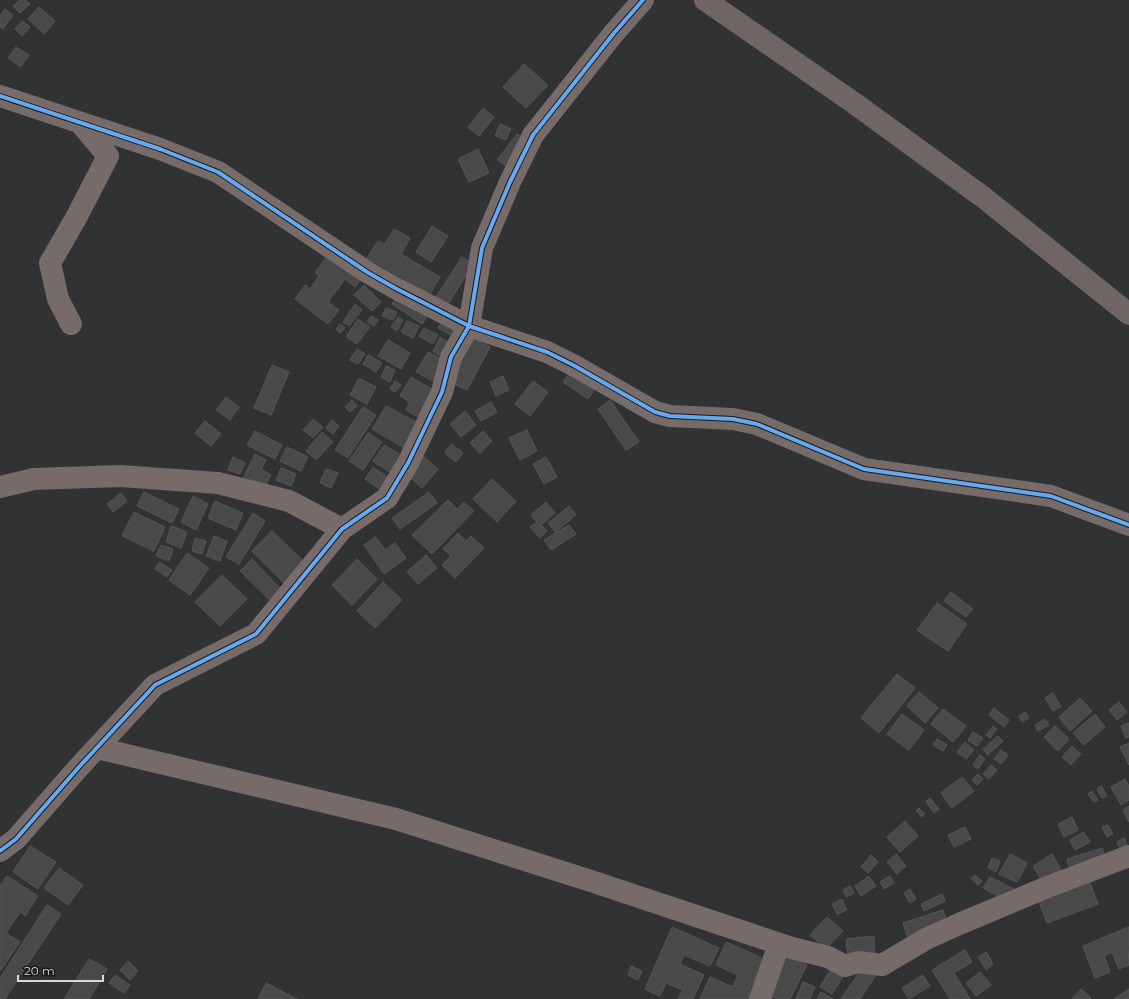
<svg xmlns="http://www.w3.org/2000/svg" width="1129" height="999" font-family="Montserrat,sans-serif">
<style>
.building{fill:#49494a;stroke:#555}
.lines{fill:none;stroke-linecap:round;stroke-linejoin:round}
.street{stroke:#776b6a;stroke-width:22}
.secondary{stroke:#6e6564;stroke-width:22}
.cycleway-casing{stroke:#17191b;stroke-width:6}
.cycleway{stroke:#66a8f1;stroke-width:4}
</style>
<rect width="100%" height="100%" fill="#303234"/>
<!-- building -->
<path class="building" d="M 20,0 L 26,0 L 30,4 L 20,13 L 13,6 Z
M 39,7 L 55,21 L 44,34 L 28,19 Z
M 5,9 L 13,15 L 3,29 L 0,27 L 0,16 Z
M 22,21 L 30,27 L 22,36 L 15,29 Z
M 16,47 L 29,55 L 21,67 L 8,58 Z
M 524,64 L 548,85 L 526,108 L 503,87 Z
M 483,108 L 494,117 L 479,136 L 468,127 Z
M 500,124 L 511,129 L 506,140 L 495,136 Z
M 517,134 L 529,142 L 510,169 L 497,160 Z
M 478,149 L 489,173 L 469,182 L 458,159 Z
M 432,226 L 448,236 L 431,262 L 416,252 Z
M 394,229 L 410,238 L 401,254 L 440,277 L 430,294 L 367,258 L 378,241 L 385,244 Z
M 329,254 L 362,278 L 355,287 L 345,279 L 328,302 L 339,310 L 328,324 L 295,299 L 305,285 L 310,289 L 319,276 L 315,272 Z
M 462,257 L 473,264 L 448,304 L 436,297 Z
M 364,285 L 381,302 L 372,311 L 354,295 Z
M 400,293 L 429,314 L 422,324 L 392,304 Z
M 355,304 L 362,310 L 349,326 L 343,322 Z
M 386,308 L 397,312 L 393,320 L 382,316 Z
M 371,316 L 378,320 L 374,326 L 367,322 Z
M 398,317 L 403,320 L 397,331 L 391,327 Z
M 444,318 L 463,329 L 458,339 L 438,328 Z
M 358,319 L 370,327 L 357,344 L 346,337 Z
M 407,321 L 419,326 L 413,338 L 401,332 Z
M 340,324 L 345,328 L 340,333 L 336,329 Z
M 424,328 L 438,335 L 433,344 L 419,336 Z
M 440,337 L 452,344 L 445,359 L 433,352 Z
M 471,337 L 490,347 L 467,390 L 448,381 Z
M 388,340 L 410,353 L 401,369 L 378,356 Z
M 357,349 L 365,354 L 358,364 L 350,360 Z
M 428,352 L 448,363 L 436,383 L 416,372 Z
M 368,355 L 382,363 L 376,372 L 363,364 Z
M 272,365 L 289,372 L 271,415 L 254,408 Z
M 386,366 L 395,370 L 390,382 L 381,377 Z
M 571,371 L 596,387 L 588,399 L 563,382 Z
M 503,376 L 509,390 L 496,396 L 490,382 Z
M 411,377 L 437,392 L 421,419 L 406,410 L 410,402 L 400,396 Z
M 359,378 L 376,387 L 367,404 L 350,395 Z
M 395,381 L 401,385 L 395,392 L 390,389 Z
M 533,381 L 548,392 L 530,416 L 515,404 Z
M 226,397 L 239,407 L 230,420 L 216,410 Z
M 352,400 L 357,406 L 350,412 L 345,407 Z
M 610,400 L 639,442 L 626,450 L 598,409 Z
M 491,402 L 497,412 L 481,421 L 475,411 Z
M 386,406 L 420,424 L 406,449 L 372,429 Z
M 363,407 L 376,415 L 348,458 L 335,450 Z
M 465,411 L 476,425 L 461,437 L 450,424 Z
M 313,419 L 323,427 L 313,438 L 303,430 Z
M 332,420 L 339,426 L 333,434 L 326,428 Z
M 205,421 L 221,434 L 211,446 L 195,433 Z
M 527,430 L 537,451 L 520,460 L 509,438 Z
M 255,431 L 282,445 L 275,459 L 247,445 Z
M 483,431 L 492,441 L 480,453 L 470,443 Z
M 322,432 L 333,442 L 316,460 L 306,451 Z
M 368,433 L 382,442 L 363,470 L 349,461 Z
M 451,444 L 463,453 L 456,462 L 445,453 Z
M 384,445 L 404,457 L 393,474 L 373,461 Z
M 287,447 L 308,457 L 301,471 L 280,461 Z
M 255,454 L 266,460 L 261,469 L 271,475 L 264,489 L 243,479 Z
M 422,455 L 438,469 L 422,488 L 406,474 Z
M 233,457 L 245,463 L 240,474 L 228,470 Z
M 546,457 L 557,477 L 544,484 L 533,464 Z
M 373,467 L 389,478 L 381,490 L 365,479 Z
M 281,468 L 296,474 L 291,486 L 276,480 Z
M 326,469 L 338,473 L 331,488 L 320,483 Z
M 492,479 L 516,501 L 497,522 L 473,499 Z
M 144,492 L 179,509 L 172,523 L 137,506 Z
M 429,492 L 437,503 L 400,529 L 392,518 Z
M 121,493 L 127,501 L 113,512 L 107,504 Z
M 193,496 L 208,504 L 196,530 L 181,522 Z
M 448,500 L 457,509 L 464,502 L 474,511 L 432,554 L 412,535 Z
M 215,501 L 243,513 L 236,530 L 208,518 Z
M 546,502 L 555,513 L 541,525 L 547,531 L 540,538 L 530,527 L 537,522 L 531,515 Z
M 569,506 L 576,515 L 555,532 L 548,523 Z
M 134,512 L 165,527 L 154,551 L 122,536 Z
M 253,513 L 265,521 L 239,564 L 226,557 Z
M 569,525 L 576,534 L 551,550 L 544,540 Z
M 171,526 L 187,532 L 181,548 L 166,542 Z
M 272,531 L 306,564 L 286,585 L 252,551 Z
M 458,533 L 466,541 L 471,536 L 484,548 L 455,578 L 442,565 L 451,556 L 443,549 Z
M 214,536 L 227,541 L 220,561 L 206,556 Z
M 376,537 L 385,550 L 395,543 L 406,558 L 384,574 L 364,545 Z
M 195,538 L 206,541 L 202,554 L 192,551 Z
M 161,545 L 173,549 L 169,561 L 156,556 Z
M 187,553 L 209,568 L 190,595 L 169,580 Z
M 426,555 L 437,568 L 418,584 L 407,572 Z
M 252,559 L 282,590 L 271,601 L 240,571 Z
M 357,559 L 377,579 L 352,605 L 332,585 Z
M 159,562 L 172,570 L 167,577 L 155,569 Z
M 222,575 L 247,599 L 220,626 L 195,602 Z
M 383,582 L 402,600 L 375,628 L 357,611 Z
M 951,592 L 973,609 L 966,617 L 944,601 Z
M 937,603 L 967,624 L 948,651 L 917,630 Z
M 897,674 L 915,688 L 879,733 L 861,718 Z
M 919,692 L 938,708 L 925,723 L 907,706 Z
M 1053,693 L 1061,707 L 1053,711 L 1045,698 Z
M 1080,698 L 1092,711 L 1070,731 L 1059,717 Z
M 1119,702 L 1127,712 L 1117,720 L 1109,710 Z
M 994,708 L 1009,720 L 1004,727 L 989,715 Z
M 943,709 L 966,726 L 953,742 L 931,724 Z
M 1025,712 L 1029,718 L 1022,722 L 1019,716 Z
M 902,714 L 924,730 L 909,750 L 887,734 Z
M 1095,714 L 1105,727 L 1084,745 L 1073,733 Z
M 1045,719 L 1049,725 L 1038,731 L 1035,725 Z
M 1129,723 L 1129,737 L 1126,738 L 1121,726 Z
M 993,726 L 997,729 L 990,738 L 986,735 Z
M 1055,726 L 1069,739 L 1058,751 L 1044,737 Z
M 973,732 L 983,738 L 977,746 L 968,740 Z
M 998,736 L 1003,741 L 988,755 L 983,749 Z
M 937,739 L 947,745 L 943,751 L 933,745 Z
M 965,742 L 974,750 L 966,759 L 957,752 Z
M 1129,743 L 1129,765 L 1120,747 Z
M 1072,746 L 1081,754 L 1071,765 L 1062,757 Z
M 1001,750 L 1008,755 L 1001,764 L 994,759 Z
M 980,755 L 985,759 L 978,769 L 973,765 Z
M 991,765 L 997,770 L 989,779 L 983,774 Z
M 978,774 L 983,779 L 977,785 L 972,780 Z
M 962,777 L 974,791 L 952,808 L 941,793 Z
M 1125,779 L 1129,786 L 1129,800 L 1121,805 L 1111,787 Z
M 1101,786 L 1107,796 L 1102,798 L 1097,789 Z
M 1092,791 L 1098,800 L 1094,802 L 1088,794 Z
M 930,798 L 939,809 L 934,813 L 926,802 Z
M 1129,806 L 1129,822 L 1123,810 Z
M 919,808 L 925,814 L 922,817 L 916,811 Z
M 1072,817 L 1078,830 L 1064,837 L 1058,824 Z
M 905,821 L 918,836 L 900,852 L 887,837 Z
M 1108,825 L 1113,834 L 1107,837 L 1102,827 Z
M 965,827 L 971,839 L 954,847 L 948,835 Z
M 1084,832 L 1090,842 L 1075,850 L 1070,840 Z
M 1124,838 L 1129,849 L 1122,852 L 1117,842 Z
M 30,846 L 56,862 L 38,889 L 13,872 Z
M 1102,848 L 1107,861 L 1071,873 L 1067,859 Z
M 896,854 L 906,866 L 897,874 L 887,862 Z
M 1010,854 L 1027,863 L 1017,882 L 999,874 Z
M 1052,854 L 1063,873 L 1044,884 L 1033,866 Z
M 871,855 L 878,862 L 868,873 L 861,867 Z
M 992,858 L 1000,861 L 996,872 L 988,868 Z
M 59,868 L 83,885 L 68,905 L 44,888 Z
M 975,875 L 982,881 L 978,885 L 971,878 Z
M 7,876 L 38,896 L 25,916 L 20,912 L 6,933 L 20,942 L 1,970 L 0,969 L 0,886 Z
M 869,876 L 876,886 L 861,896 L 855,886 Z
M 890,876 L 894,883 L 884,889 L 880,882 Z
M 990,877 L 1014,889 L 1007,901 L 983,888 Z
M 1089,880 L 1098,904 L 1047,923 L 1038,899 Z
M 850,886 L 854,893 L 846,897 L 843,890 Z
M 910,889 L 916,899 L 910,903 L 904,893 Z
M 942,894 L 945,901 L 924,911 L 921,904 Z
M 842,899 L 847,910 L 837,914 L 832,904 Z
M 47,905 L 61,914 L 5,999 L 0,999 L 0,978 Z
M 943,910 L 948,925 L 908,939 L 903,923 Z
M 827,917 L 843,931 L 826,949 L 810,935 Z
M 672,927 L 719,948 L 710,966 L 684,955 L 680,964 L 704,975 L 693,999 L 678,999 L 683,990 L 666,983 L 660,996 L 645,989 Z
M 1129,927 L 1129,946 L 1128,946 L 1129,965 L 1119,969 L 1112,952 L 1104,956 L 1110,972 L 1095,978 L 1083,946 Z
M 874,936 L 875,956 L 848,959 L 846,939 Z
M 726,942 L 769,961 L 753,999 L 700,999 L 710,977 L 733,987 L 738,975 L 716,965 Z
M 965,950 L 972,962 L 954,973 L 970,999 L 950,999 L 932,970 Z
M 986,952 L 993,964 L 986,970 L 978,957 Z
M 786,955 L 807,965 L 790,999 L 778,999 L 767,994 Z
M 89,959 L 107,969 L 89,999 L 64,999 Z
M 128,961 L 138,971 L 130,980 L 120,970 Z
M 631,966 L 642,971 L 638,980 L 628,975 Z
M 832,967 L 844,975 L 832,994 L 820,987 Z
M 863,967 L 876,975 L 860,999 L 841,999 Z
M 980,972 L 991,985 L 976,996 L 966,983 Z
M 115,975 L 130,985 L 124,993 L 109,983 Z
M 923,975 L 930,986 L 909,999 L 902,988 Z
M 803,982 L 815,987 L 810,999 L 796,999 Z
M 266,983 L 297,999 L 258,999 Z
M 1081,989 L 1091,998 L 1090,999 L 1072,999 Z
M 1129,989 L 1129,999 L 1114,999 Z
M 821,992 L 833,999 L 817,999 Z"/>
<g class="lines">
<!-- street -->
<path class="street" d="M 0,96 L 160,149 L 218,172 L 367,272 L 395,288 L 469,326 L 547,352 L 575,366 L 655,412 L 670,416 L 733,419 L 757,424 L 864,469 L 1051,496 L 1129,525
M 71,324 L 58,299 L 50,263 L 76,218 L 108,156 L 80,123
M 0,487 L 34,479 L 120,476 L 218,483 L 289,501 L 342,529
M 97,748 L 396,819 L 591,881 L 792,948 L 828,957 L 845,966 L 858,962 L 882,965 L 926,939 L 959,924 L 1045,888 L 1129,856
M 0,851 L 16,839 L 79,767 L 155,685 L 256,634 L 342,529 L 387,498 L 408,463 L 442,392 L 451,357 L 469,326 L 482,248 L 510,182 L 533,135 L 614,33 L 643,0
M 760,999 L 779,944"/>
<!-- secondary -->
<path class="secondary" d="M 705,0 L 854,103 L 983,197 L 1129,314"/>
<!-- cycleway casing -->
<g class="cycleway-casing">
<path id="cycleway" d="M 0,96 L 160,149 L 218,172 L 367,272 L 395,288 L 469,326 L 547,352 L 575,366 L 655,412 L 670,416 L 733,419 L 757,424 L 864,469 L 1051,496 L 1129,525
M 0,851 L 16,839 L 79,767 L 155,685 L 256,634 L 342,529 L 387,498 L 408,463 L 442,392 L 451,357 L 469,326 L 482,248 L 510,182 L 533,135 L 614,33 L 643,0"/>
</g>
<!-- cycleway -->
<use href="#cycleway" class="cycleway"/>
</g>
<!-- scale -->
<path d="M18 975v6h85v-6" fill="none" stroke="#d7d8dc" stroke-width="2"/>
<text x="24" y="975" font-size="12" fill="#d7d8dc" stroke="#17191b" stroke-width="3" paint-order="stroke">20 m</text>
</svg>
